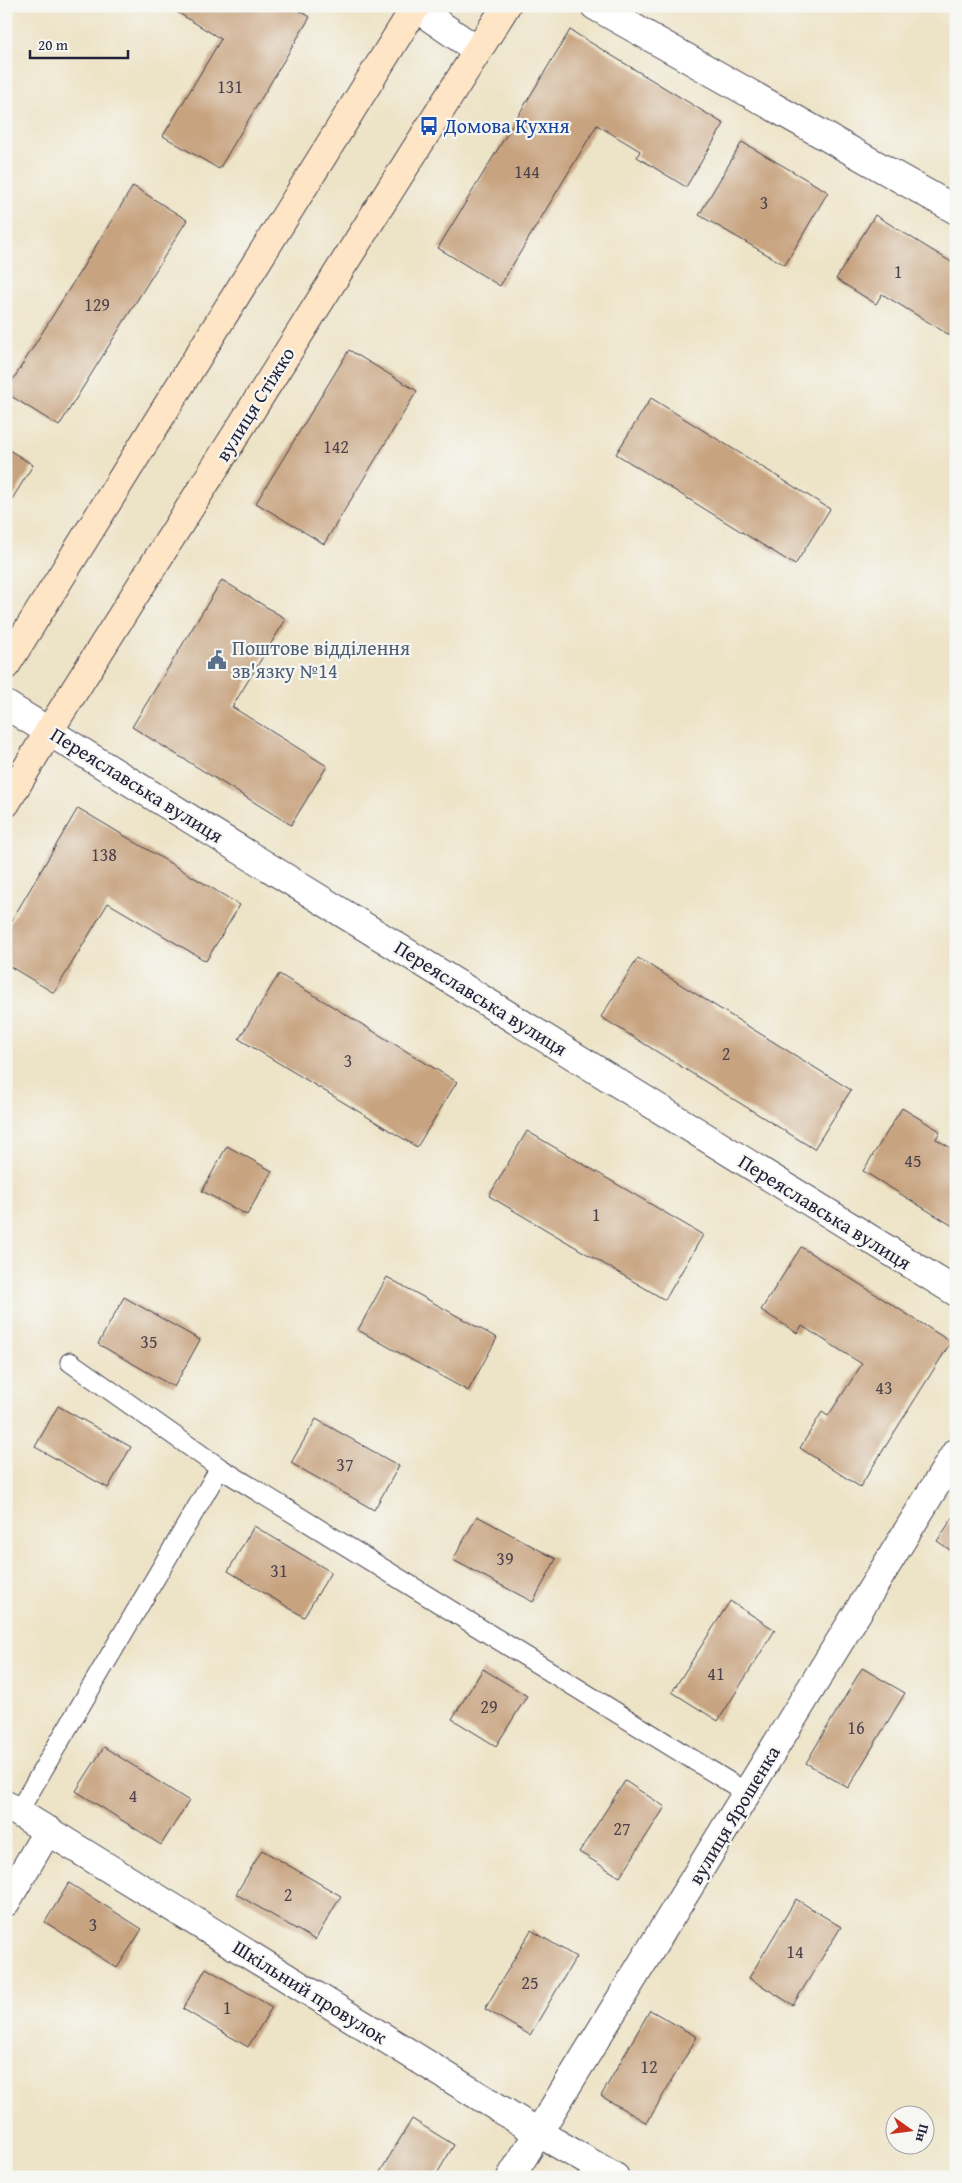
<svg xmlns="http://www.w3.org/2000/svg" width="962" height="2183" font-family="'Gentium Book Plus',serif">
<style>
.building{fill:#c7a37f}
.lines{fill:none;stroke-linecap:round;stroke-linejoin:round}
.lane-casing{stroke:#403f50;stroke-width:21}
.street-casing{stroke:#403f50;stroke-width:30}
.secondary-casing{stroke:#403f50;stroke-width:30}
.lane{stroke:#fff;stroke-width:19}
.street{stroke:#fff;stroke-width:28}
.secondary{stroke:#fee5c5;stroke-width:28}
.labels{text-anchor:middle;stroke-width:4.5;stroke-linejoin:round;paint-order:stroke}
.number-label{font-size:18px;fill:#4b424c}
.transit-label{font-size:20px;fill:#164399;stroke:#f6f6f2;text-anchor:start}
.street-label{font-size:20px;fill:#22223b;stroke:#f6f6f2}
.service-label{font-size:20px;fill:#4e5e75;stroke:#f6f6f2;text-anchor:start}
</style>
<rect width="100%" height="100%" fill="#f6f6f2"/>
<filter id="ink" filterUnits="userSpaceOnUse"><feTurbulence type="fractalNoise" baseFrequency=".02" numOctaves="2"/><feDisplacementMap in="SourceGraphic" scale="10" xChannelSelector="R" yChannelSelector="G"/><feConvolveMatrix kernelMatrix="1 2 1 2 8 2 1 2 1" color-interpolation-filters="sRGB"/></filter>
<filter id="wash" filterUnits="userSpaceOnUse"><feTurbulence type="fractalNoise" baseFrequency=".0096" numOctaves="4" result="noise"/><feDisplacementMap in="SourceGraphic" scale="20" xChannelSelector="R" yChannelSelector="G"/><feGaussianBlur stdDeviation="1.12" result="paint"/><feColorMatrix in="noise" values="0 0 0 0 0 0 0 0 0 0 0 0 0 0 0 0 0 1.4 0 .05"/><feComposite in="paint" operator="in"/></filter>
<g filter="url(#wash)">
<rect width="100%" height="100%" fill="#ede3c6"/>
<g id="blocks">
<!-- building -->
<path class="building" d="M 167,6 L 292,6 L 310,17 L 219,169 L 163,136 L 221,39 Z
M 570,30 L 724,124 L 686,187 L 637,157 L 640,151 L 597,125 L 500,286 L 438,248 Z
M 742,142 L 828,192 L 785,265 L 699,215 Z
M 133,186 L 187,220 L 59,426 L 6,393 L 6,391 Z
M 875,215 L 956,265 L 956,339 L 882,294 L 876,304 L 836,279 Z
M 349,350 L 417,391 L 324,544 L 256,503 Z
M 651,398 L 830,509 L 795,565 L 616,454 Z
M 6,448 L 33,465 L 6,509 Z
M 222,580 L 286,619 L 232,707 L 327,766 L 291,825 L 132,727 Z
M 78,808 L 240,905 L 206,961 L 108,903 L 54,993 L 6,964 L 6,930 Z
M 638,958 L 851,1090 L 814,1149 L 601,1017 Z
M 279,974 L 457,1082 L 417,1147 L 239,1039 Z
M 902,1108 L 940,1131 L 936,1139 L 956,1151 L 956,1228 L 863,1171 Z
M 527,1131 L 703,1235 L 665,1300 L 489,1196 Z
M 227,1146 L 272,1171 L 247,1215 L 202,1191 Z
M 801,1247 L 951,1342 L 860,1487 L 800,1448 L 822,1412 L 828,1416 L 862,1364 L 802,1326 L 797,1333 L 761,1310 Z
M 387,1277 L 497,1338 L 468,1391 L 358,1330 Z
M 124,1297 L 200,1340 L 174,1387 L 98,1344 Z
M 58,1406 L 131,1447 L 108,1488 L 35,1447 Z
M 316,1419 L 399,1466 L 374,1510 L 291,1463 Z
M 956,1513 L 956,1554 L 937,1541 Z
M 477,1516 L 556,1559 L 533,1602 L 453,1560 Z
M 254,1526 L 331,1572 L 304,1617 L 228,1571 Z
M 730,1601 L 775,1630 L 718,1721 L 672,1692 Z
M 862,1668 L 905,1693 L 848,1788 L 806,1763 Z
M 483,1669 L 527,1696 L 496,1746 L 452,1719 Z
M 104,1747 L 189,1801 L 161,1845 L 76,1791 Z
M 625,1781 L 665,1807 L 620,1877 L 579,1852 Z
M 262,1850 L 341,1896 L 315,1940 L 236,1894 Z
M 69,1883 L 142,1929 L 117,1968 L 45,1922 Z
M 796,1899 L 841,1927 L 793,2005 L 749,1978 Z
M 531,1930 L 576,1957 L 530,2035 L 485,2009 Z
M 206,1968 L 272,2007 L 248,2047 L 183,2009 Z
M 650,2010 L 697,2037 L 647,2123 L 601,2096 Z
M 412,2119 L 454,2145 L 435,2177 L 377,2177 Z"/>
</g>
</g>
<g filter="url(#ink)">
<use href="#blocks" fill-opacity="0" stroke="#403f50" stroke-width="1"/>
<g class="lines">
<!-- lane casing -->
<g class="lane-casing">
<path id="lane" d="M 70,1362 L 220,1468 L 747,1793
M 18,1812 L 220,1468"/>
</g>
<!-- street casing -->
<g class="street-casing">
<path id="street" d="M 413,6 L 477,50
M 595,6 L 956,210
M 6,705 L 956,1292
M 6,1805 L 539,2133 L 615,2177
M 6,1902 L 48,1830
M 511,2177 L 956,1452"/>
</g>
<!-- secondary casing -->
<g class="secondary-casing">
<path id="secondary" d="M 6,665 L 416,6
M 6,803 L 49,731 L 506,6"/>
</g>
<!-- lane -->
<use href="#lane" class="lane"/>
<!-- street -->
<use href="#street" class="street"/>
<!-- secondary -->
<use href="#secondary" class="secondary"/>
</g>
</g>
<!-- icons -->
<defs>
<g id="bus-bare" transform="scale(1.5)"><path d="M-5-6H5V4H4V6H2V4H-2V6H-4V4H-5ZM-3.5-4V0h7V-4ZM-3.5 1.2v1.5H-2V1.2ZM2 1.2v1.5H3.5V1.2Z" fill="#1a4fb4" stroke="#f6f6f2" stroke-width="2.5" paint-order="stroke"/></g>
<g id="civic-bare" transform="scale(1.5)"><path d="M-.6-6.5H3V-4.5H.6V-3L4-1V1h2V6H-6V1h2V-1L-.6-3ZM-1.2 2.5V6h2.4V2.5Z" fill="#5c6f8a" stroke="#f6f6f2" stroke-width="2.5" paint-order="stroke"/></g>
</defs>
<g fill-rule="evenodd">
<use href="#bus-bare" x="429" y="126"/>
<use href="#civic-bare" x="217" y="660"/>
</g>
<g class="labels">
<!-- number labels -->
<g class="number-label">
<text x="230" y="93">131</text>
<text x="527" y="178">144</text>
<text x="764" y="209">3</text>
<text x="898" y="278">1</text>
<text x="97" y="311">129</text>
<text x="336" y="453">142</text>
<text x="104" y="861">138</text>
<text x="726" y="1060">2</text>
<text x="348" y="1067">3</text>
<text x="913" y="1167">45</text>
<text x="596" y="1221">1</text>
<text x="149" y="1348">35</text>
<text x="884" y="1394">43</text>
<text x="345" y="1471">37</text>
<text x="505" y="1565">39</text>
<text x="279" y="1577">31</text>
<text x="716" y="1680">41</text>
<text x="489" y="1713">29</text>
<text x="856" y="1734">16</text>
<text x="133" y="1802">4</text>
<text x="622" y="1835">27</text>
<text x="288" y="1901">2</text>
<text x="93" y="1931">3</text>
<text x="795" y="1958">14</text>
<text x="530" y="1989">25</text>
<text x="227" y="2014">1</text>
<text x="649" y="2073">12</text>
</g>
<!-- transit labels -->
<g class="transit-label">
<text x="444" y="133">Домова Кухня</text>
</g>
<!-- street labels -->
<g class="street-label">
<text transform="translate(255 404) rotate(-58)" y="7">вулиця Стіжко</text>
<text transform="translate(137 785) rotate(32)" y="7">Переяславська вулиця</text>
<text transform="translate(481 998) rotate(32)" y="7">Переяславська вулиця</text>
<text transform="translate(825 1212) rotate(32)" y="7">Переяславська вулиця</text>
<text transform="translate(734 1815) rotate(-59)" y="7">вулиця Ярошенка</text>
<text transform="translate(310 1992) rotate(32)" y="7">Шкільний провулок</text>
</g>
<!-- service labels -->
<g class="service-label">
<text x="232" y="655">Поштове відділення<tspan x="232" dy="23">зв'язку №14</tspan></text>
</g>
</g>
<!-- margin -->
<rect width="962" height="2183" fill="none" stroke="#f6f6f2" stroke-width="25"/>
<!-- north arrow -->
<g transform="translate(910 2130) rotate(104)"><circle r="24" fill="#f6f6f2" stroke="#a1a1a9"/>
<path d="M0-4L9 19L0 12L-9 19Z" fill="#c8321e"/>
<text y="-8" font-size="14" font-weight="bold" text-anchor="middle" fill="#22223b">Пн</text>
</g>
<!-- scale -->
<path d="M30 50v8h98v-8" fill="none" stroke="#22223b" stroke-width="2.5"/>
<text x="38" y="50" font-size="15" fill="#22223b" stroke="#f6f6f2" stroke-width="4" paint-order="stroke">20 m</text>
</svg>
